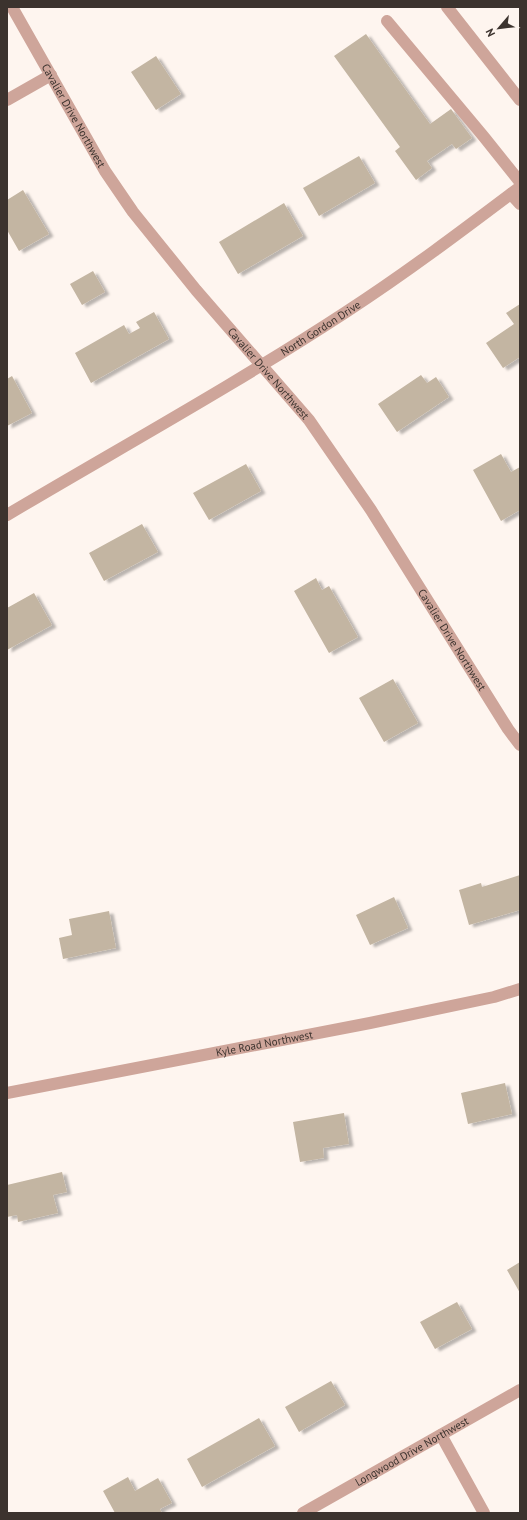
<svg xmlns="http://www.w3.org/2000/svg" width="527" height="1520" font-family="'PT Sans',sans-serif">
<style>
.building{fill:#c3b5a2;filter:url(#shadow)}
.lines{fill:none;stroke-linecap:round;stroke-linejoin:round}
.minor{stroke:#cea59a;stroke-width:12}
.labels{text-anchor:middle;stroke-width:3;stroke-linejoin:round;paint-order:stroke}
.street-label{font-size:11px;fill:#3c332e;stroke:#fef5ef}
</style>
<defs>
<filter id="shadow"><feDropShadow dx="4.5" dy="2.5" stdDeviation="1" flood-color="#0004"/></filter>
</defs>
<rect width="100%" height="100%" fill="#fef5ef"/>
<!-- building -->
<path class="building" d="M 366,34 L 430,124 L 451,109 L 472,138 L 456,149 L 452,144 L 427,161 L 432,168 L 416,180 L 395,151 L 400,147 L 334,56 Z
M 156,56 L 181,94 L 156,110 L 131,72 Z
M 359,156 L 375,183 L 319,216 L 303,188 Z
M 23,190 L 49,234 L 19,251 L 7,230 L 7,200 Z
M 284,203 L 303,236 L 238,274 L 219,242 Z
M 93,271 L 105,292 L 82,305 L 70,284 Z
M 520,304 L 520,357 L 503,368 L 486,343 L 514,324 L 506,313 Z
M 154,312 L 169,339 L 91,383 L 75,353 L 124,325 L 129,334 L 140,328 L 136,322 Z
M 421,375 L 427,383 L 436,377 L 449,397 L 397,432 L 378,404 Z
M 12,376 L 32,413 L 7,426 L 7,379 Z
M 501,454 L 511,472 L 520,467 L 520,510 L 501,521 L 473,470 Z
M 246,464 L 261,491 L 209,520 L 193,493 Z
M 142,524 L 158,552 L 104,581 L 89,553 Z
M 316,578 L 322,590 L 329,586 L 358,637 L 329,653 L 294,591 Z
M 34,593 L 52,625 L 7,650 L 7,608 Z
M 393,679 L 418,723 L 384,742 L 359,698 Z
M 520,875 L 520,910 L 469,925 L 459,890 L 481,883 L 482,887 Z
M 394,897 L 408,928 L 370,945 L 356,915 Z
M 109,911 L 116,948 L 63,959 L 59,938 L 72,935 L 69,919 Z
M 505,1083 L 512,1114 L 468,1124 L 461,1093 Z
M 344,1113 L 349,1144 L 323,1148 L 324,1158 L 300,1162 L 293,1122 Z
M 62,1172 L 67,1192 L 53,1195 L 58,1213 L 18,1222 L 17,1215 L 7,1217 L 7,1185 Z
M 520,1262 L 520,1293 L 507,1270 Z
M 457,1302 L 472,1329 L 435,1349 L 420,1322 Z
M 331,1381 L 345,1405 L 299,1432 L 285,1407 Z
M 259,1418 L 275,1446 L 202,1487 L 187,1459 Z
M 128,1477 L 135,1491 L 158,1478 L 172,1503 L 160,1509 L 162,1513 L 115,1513 L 103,1491 Z"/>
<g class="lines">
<!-- minor -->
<g class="minor">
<path id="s1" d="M 12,7 L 105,171 L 133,212 L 196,290 L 309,420 L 371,510 L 508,729 L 520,745"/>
<path d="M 447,7 L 520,100"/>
<path d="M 387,21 L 484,137 L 520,182"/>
<path d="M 7,100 L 51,75"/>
<path d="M 511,194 L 520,204"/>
<path id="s2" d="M 7,515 C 120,448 236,384 346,312 C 406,273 463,230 520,187"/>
<path id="s3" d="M 7,1093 L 370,1023 L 494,997 L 520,989"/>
<path d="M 441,1435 L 484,1513"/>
<path id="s4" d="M 303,1513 L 520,1390"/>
</g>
</g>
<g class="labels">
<!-- street labels -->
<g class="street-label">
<text dy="4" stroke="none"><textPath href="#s1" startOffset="125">Cavalier Drive Northwest</textPath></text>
<text dy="4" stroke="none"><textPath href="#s2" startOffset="365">North Gordon Drive</textPath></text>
<text dy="4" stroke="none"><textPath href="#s1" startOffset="449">Cavalier Drive Northwest</textPath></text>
<text dy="4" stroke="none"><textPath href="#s1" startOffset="773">Cavalier Drive Northwest</textPath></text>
<text dy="4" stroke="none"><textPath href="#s3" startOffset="262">Kyle Road Northwest</textPath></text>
<text dy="4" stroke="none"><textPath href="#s4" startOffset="125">Longwood Drive Northwest</textPath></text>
</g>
</g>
<!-- border -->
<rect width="527" height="1520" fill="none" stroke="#3c332e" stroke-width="16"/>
<!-- north arrow -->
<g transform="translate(499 28) rotate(242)" stroke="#fef5ef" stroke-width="3" paint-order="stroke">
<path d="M0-3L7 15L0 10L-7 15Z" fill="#3c332e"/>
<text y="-6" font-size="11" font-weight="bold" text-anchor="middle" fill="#3c332e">N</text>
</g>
</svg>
